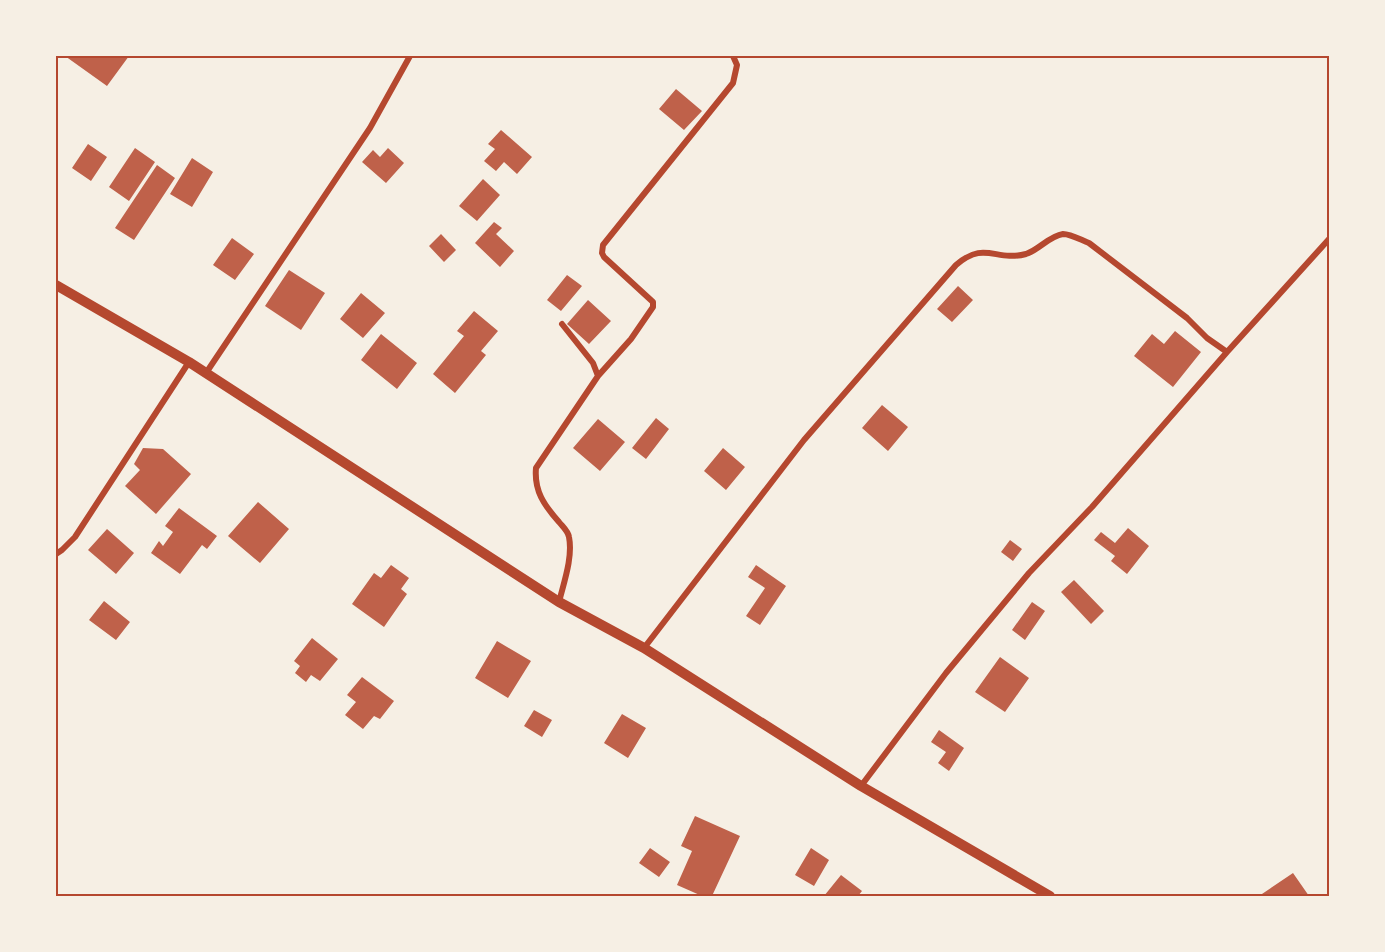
<svg xmlns="http://www.w3.org/2000/svg" width="1385" height="952" font-family="'Varela Round',sans-serif">
<style>
.building{fill:#bf614a}
.lines{fill:none;stroke-linecap:round;stroke-linejoin:round}
.minor{stroke:#b5482f;stroke-width:6}
.tertiary{stroke:#b5482f;stroke-width:10}
.neatline{fill:none;stroke:#b5482f;stroke-width:2}
</style>
<rect width="100%" height="100%" fill="#f6efe4"/>
<!-- building -->
<path class="building" d="M 65,56 L 129,56 L 107,86 Z
M 676,89 L 702,111 L 684,130 L 659,109 Z
M 501,130 L 532,157 L 517,174 L 504,162 L 496,171 L 484,161 L 495,149 L 488,144 Z
M 88,144 L 107,157 L 91,181 L 72,168 Z
M 135,148 L 155,162 L 129,201 L 109,187 Z
M 388,148 L 404,163 L 386,183 L 362,162 L 373,150 L 380,157 Z
M 192,158 L 213,172 L 192,207 L 170,194 Z
M 157,165 L 175,178 L 134,240 L 115,228 Z
M 483,179 L 500,195 L 477,221 L 459,206 Z
M 494,222 L 502,228 L 496,234 L 514,251 L 500,267 L 475,243 Z
M 441,234 L 456,250 L 444,262 L 429,246 Z
M 232,238 L 254,254 L 235,280 L 213,265 Z
M 289,270 L 325,293 L 301,330 L 265,306 Z
M 567,275 L 582,286 L 561,311 L 547,300 Z
M 958,286 L 973,300 L 952,322 L 937,309 Z
M 361,293 L 385,313 L 363,338 L 340,319 Z
M 588,300 L 611,321 L 589,344 L 567,324 Z
M 474,311 L 498,331 L 481,351 L 486,355 L 455,393 L 433,374 L 464,336 L 457,331 Z
M 1175,331 L 1201,352 L 1173,387 L 1134,356 L 1152,334 L 1164,344 Z
M 381,334 L 417,363 L 397,389 L 361,360 Z
M 882,405 L 908,427 L 888,451 L 862,428 Z
M 656,418 L 669,429 L 646,459 L 632,448 Z
M 598,419 L 625,442 L 600,471 L 573,448 Z
M 143,448 L 163,449 L 191,474 L 156,514 L 125,486 L 140,470 L 134,464 Z
M 723,448 L 745,467 L 726,490 L 704,471 Z
M 258,502 L 289,529 L 260,563 L 228,536 Z
M 179,508 L 217,536 L 207,549 L 202,545 L 180,574 L 151,553 L 159,541 L 163,546 L 173,532 L 165,526 Z
M 1128,528 L 1149,546 L 1127,574 L 1111,561 L 1115,556 L 1094,540 L 1101,532 L 1115,543 Z
M 107,529 L 134,553 L 116,574 L 88,550 Z
M 1010,540 L 1022,549 L 1013,561 L 1001,552 Z
M 391,565 L 409,578 L 401,589 L 407,594 L 384,627 L 352,604 L 374,573 L 381,578 Z
M 756,565 L 786,586 L 760,625 L 746,616 L 765,588 L 748,577 Z
M 1074,580 L 1104,611 L 1091,624 L 1061,592 Z
M 104,601 L 130,622 L 116,640 L 89,620 Z
M 1032,602 L 1045,611 L 1025,640 L 1012,630 Z
M 312,638 L 338,659 L 320,681 L 311,675 L 306,682 L 295,673 L 300,666 L 294,661 Z
M 497,641 L 531,661 L 508,698 L 475,678 Z
M 1000,657 L 1029,678 L 1005,712 L 975,692 Z
M 362,677 L 394,701 L 380,719 L 374,716 L 363,729 L 345,715 L 356,702 L 347,695 Z
M 534,710 L 552,720 L 542,737 L 524,726 Z
M 622,714 L 646,728 L 628,758 L 604,743 Z
M 939,730 L 964,748 L 949,771 L 938,763 L 946,752 L 931,742 Z
M 695,816 L 740,836 L 712,896 L 702,896 L 677,885 L 692,851 L 681,846 Z
M 650,848 L 670,862 L 659,877 L 639,863 Z
M 811,848 L 829,860 L 814,886 L 795,875 Z
M 1293,873 L 1309,896 L 1259,896 Z
M 841,875 L 862,891 L 858,896 L 824,896 Z"/>
<g class="lines">
<!-- minor -->
<path class="minor" d="M 206,373 L 370,128 L 410,56
M 598,376 L 631,339 L 653,307 L 653,302 L 604,257 L 602,253 L 603,245 L 733,83 L 737,65 L 733,56
M 56,554 L 62,550 L 75,537 L 189,362
M 559,602 C 564,582 573,557 569,537 C 568,531 563,527 559,522 C 544,505 534,491 536,468 L 598,376 L 593,363 L 562,324
M 644,648 L 804,440 L 956,265 C 985,240 995,262 1026,254 C 1039,250 1049,236 1063,234 C 1071,234 1081,240 1089,243 L 1187,318 L 1207,338 L 1227,352 L 1330,238
M 861,786 L 946,673 L 1029,573 L 1092,507 L 1227,352"/>
<!-- tertiary -->
<path class="tertiary" d="M 56,285 L 189,362 L 559,602 L 644,648 L 861,786 L 1050,896"/>
</g>
<!-- border -->
<rect width="1385" height="952" fill="none" stroke="#f6efe4" stroke-width="114"/>
<rect x="57" y="57" width="1271" height="838" class="neatline"/>
</svg>
